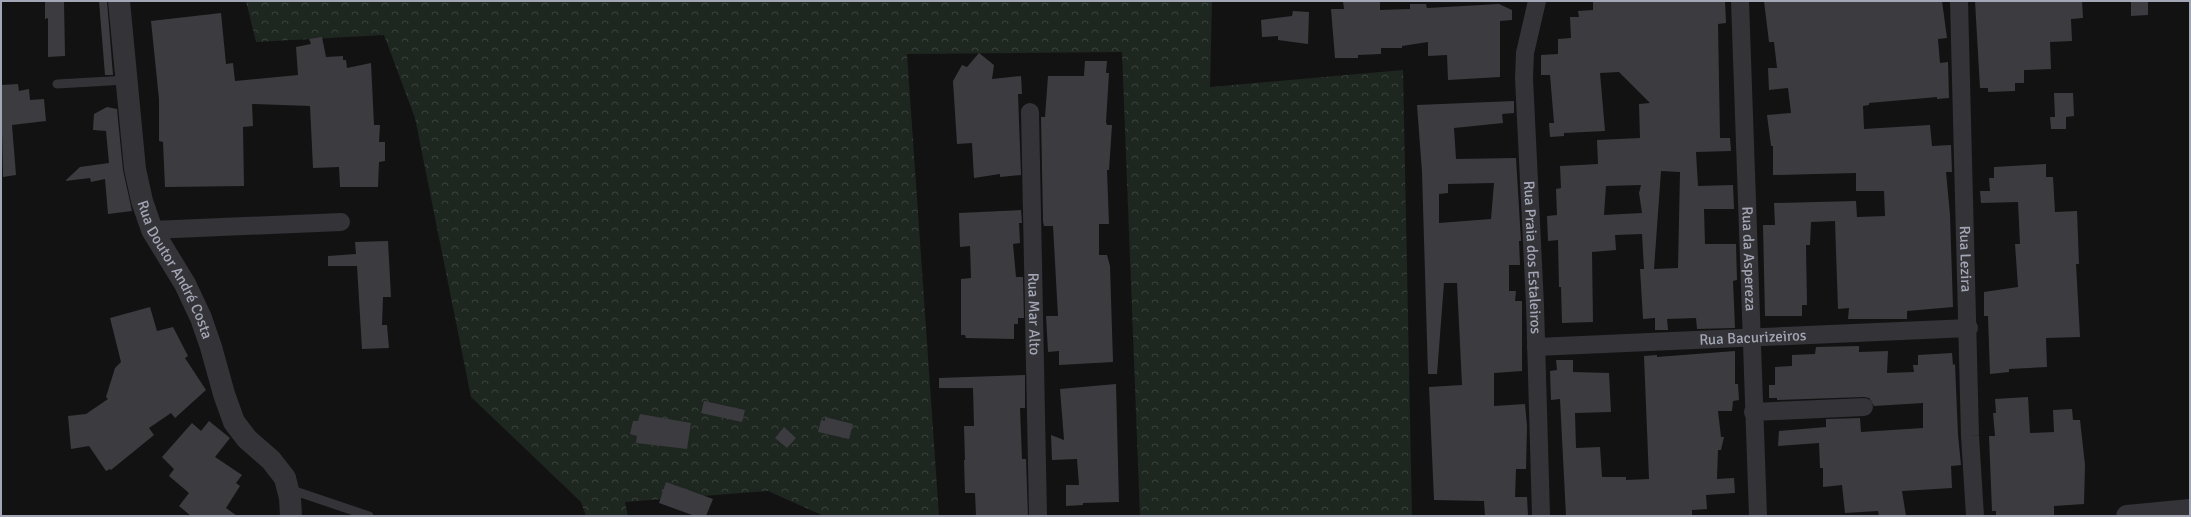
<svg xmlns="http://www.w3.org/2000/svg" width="2191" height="517" font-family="Signika,sans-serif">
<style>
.forest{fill:url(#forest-crowns)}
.building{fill:#3c3c40;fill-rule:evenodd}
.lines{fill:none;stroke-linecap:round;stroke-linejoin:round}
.service{stroke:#333338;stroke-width:9}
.minor{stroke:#333338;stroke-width:18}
.tertiary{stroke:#333338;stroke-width:22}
.labels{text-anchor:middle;stroke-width:3;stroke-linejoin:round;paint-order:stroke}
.street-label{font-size:15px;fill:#a3a6b4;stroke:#0d0d0e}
</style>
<defs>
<pattern id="forest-crowns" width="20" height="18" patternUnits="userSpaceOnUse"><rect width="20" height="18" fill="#1e2620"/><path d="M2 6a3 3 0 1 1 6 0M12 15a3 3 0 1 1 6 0" fill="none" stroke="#3c423e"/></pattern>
</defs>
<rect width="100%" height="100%" fill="#121213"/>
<!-- forest -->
<path class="forest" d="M 246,1 L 1212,1 L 1210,87 L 1403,70 L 1412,516 L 1140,516 L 1122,52 L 907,54 L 939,516 L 824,516 L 768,491 L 625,502 L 628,516 L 586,516 L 581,502 L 471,397 L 415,118 L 384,35 L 256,42 Z"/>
<!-- building -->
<path class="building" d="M 45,1 L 64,1 L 65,56 L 48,57 L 48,18 L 45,19 Z
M 99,1 L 107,1 L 113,75 L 105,75 Z
M 1343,1 L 1380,1 L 1380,10 L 1410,9 L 1410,4 L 1426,4 L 1427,8 L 1499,4 L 1512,10 L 1512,20 L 1500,21 L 1500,77 L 1448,80 L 1447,55 L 1428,56 L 1428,42 L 1402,46 L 1402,48 L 1381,48 L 1381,54 L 1358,55 L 1358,58 L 1335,58 L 1331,9 L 1344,9 Z
M 1593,1 L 1725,1 L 1726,23 L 1718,24 L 1720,138 L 1730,138 L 1731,151 L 1696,152 L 1698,186 L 1733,185 L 1734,209 L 1704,209 L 1705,244 L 1736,244 L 1737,280 L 1733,281 L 1735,328 L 1697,329 L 1696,318 L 1667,319 L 1668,330 L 1655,330 L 1655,318 L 1643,319 L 1640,269 L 1644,269 L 1642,234 L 1615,235 L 1616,250 L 1592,252 L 1593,322 L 1562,323 L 1561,287 L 1559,287 L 1558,240 L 1548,241 L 1547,216 L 1557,215 L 1556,189 L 1561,188 L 1560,166 L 1598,164 L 1597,140 L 1640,138 L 1639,104 L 1650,103 L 1619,72 L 1600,73 L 1605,131 L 1564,133 L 1564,136 L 1550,137 L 1549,123 L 1554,123 L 1550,75 L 1541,75 L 1541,55 L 1558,54 L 1558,39 L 1571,38 L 1570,17 L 1579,17 L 1578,11 L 1593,10 ZM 1661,171 L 1680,172 L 1678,268 L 1654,269 ZM 1641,185 L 1639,193 L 1642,213 L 1604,215 L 1606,186 Z
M 1764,1 L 1942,1 L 1947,38 L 1938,39 L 1940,63 L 1948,62 L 1949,98 L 1937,99 L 1937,97 L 1869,103 L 1869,105 L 1863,106 L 1864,129 L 1930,125 L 1932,146 L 1951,145 L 1952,172 L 1946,172 L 1950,215 L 1953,307 L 1907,311 L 1907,319 L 1848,319 L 1849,308 L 1838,309 L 1835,221 L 1811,222 L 1810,245 L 1806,245 L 1807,305 L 1802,305 L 1802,316 L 1765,316 L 1763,225 L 1775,225 L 1774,203 L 1856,201 L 1857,217 L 1885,216 L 1884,191 L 1856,191 L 1856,173 L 1773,175 L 1773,146 L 1771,146 L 1767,115 L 1791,113 L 1788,88 L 1769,90 L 1768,68 L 1777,68 L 1774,42 L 1769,42 Z
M 1975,1 L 2082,1 L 2083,18 L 2071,19 L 2072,41 L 2050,42 L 2051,69 L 2024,70 L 2024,83 L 2015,83 L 2015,91 L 1988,92 L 1988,88 L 1980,88 Z
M 2131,1 L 2148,1 L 2148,15 L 2131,16 Z
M 1293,11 L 1309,12 L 1308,44 L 1278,40 L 1278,36 L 1262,37 L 1261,20 L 1292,16 Z
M 221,13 L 226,64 L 233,63 L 235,81 L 298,75 L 296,47 L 311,44 L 309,39 L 322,37 L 326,57 L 343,56 L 343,60 L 346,60 L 347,68 L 371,63 L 374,125 L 380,125 L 379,142 L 385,142 L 385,161 L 379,162 L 378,187 L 340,187 L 339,167 L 313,168 L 310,106 L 252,104 L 253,126 L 243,127 L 244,186 L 165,187 L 163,142 L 159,141 L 159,99 L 151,21 Z
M 979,53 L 994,65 L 992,79 L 1021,76 L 1022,94 L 1018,94 L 1021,175 L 1000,177 L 1000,174 L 974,178 L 972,143 L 957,144 L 953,81 L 962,65 L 967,67 Z
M 1085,61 L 1107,61 L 1106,73 L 1109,73 L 1106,122 L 1107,125 L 1112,125 L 1109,170 L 1107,170 L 1109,224 L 1099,224 L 1099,255 L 1107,255 L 1110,266 L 1113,362 L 1059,365 L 1059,351 L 1048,352 L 1046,316 L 1058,316 L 1053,226 L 1044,226 L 1043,221 L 1041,117 L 1045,117 L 1048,76 L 1084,76 Z
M 18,84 L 19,91 L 29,89 L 30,100 L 44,99 L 46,121 L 12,125 L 16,175 L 3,177 L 1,85 Z
M 2054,93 L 2073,93 L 2074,116 L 2066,117 L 2066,129 L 2051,129 L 2050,117 L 2056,117 L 2055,117 Z
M 1514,101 L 1514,113 L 1502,114 L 1503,123 L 1454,128 L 1456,159 L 1516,158 L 1521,241 L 1519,241 L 1520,265 L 1509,265 L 1509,291 L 1516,291 L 1515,301 L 1522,301 L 1522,371 L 1494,373 L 1494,406 L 1525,404 L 1527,426 L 1526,469 L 1516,469 L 1515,497 L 1527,497 L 1528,515 L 1485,516 L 1484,501 L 1434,500 L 1429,387 L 1462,385 L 1457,283 L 1444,283 L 1437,374 L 1428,374 L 1422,172 L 1417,105 ZM 1494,183 L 1491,219 L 1439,223 L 1439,194 L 1448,193 L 1448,184 Z
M 107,107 L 117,109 L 123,170 L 132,211 L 108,214 L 105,179 L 91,182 L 90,178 L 65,181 L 80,167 L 109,163 L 106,131 L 93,130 L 94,114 Z
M 2046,164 L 2046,177 L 2053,177 L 2055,212 L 2077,211 L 2079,264 L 2076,264 L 2080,337 L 2046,338 L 2047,367 L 2009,369 L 2009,372 L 1990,374 L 1988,316 L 1984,316 L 1984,292 L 2018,287 L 2015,244 L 2020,244 L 2018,202 L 1981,203 L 1980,191 L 1990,191 L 1989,178 L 1994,178 L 1994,167 Z
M 1021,210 L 1022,223 L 1019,223 L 1020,243 L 1013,244 L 1016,277 L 1023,277 L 1024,318 L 1018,318 L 1018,324 L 1014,324 L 1014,339 L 966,338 L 965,335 L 961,335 L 961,279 L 971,278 L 970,246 L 960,247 L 959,213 Z
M 388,241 L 391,297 L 383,297 L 382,325 L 387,325 L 389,348 L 362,349 L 357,266 L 328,266 L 328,256 L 356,254 L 355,242 Z
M 150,307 L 157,331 L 173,327 L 188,356 L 185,358 L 206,390 L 175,418 L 171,413 L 149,428 L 154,435 L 111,470 L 110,469 L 106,471 L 89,446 L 71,449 L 68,416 L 86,414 L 108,399 L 106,397 L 115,368 L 121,362 L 110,318 Z
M 1859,346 L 1859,352 L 1888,351 L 1887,373 L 1914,372 L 1913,365 L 1918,365 L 1918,355 L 1952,353 L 1953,365 L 1955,364 L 1958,435 L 1961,465 L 1951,466 L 1952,488 L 1902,491 L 1906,516 L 1879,516 L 1878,511 L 1845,513 L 1842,485 L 1823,487 L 1823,468 L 1820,468 L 1819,443 L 1778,446 L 1779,431 L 1826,427 L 1826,419 L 1860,418 L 1861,432 L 1923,428 L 1923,403 L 1874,406 L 1869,398 L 1864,397 L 1777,400 L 1777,398 L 1769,398 L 1769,385 L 1775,385 L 1775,367 L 1792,366 L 1792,355 L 1815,354 L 1816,347 Z
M 1735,351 L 1735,384 L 1738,384 L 1739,400 L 1733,401 L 1732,411 L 1718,411 L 1721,437 L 1724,437 L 1721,450 L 1718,450 L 1717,479 L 1734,478 L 1735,493 L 1706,495 L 1707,509 L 1692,510 L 1692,516 L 1566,516 L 1560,399 L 1551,400 L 1550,371 L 1557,370 L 1556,360 L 1573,360 L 1573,372 L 1609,373 L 1611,412 L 1575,413 L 1576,448 L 1600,447 L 1602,477 L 1626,477 L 1626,480 L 1649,479 L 1644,356 L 1657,355 L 1657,357 Z
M 1025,375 L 1025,408 L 1020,408 L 1022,459 L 1026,459 L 1028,516 L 976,516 L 975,493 L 965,493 L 964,460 L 965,460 L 964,426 L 974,426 L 973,388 L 939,388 L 939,378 Z
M 1116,384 L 1119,502 L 1083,503 L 1083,505 L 1066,506 L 1066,485 L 1079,485 L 1077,459 L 1052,460 L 1051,435 L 1064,440 L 1060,389 Z
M 2028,397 L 2030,433 L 2054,432 L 2053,410 L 2072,409 L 2073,420 L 2080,420 L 2085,465 L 2084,504 L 2054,506 L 2054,516 L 1996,516 L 1996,511 L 1992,511 L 1989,436 L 1995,436 L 1993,413 L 1996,413 L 1995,399 Z
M 704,401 L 745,410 L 742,422 L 701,413 Z
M 640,414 L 691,423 L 687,449 L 636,443 L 637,436 L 630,434 L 633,421 L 638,421 Z
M 825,417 L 853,424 L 849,439 L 818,432 L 821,420 L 825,421 Z
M 209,421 L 230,438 L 215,457 L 242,475 L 236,483 L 240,486 L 226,508 L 237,516 L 191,516 L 179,506 L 189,493 L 169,476 L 174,469 L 162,457 L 192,423 L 201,431 Z
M 784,427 L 796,438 L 787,448 L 775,438 Z
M 666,482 L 713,499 L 706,516 L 695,516 L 659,503 Z"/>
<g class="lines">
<!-- service -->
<path class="service" d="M 57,84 L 127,80
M 289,489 L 369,516"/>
<!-- minor -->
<g class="minor">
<path id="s1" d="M 1537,1 L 1525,53 L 1524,78 L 1535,305 L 1541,516"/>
<path id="s2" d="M 1740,1 L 1758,516"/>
<path id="s3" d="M 1959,1 L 1970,436 L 1975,516"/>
<path id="s4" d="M 1030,112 L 1038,516"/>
<path d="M 152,230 L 341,222"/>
<path id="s5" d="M 1536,347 L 1969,328"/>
<path d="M 1753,412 L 1864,407"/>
</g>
<!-- tertiary -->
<g class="tertiary">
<path id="s6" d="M 119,1 L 135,169 L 142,201 L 152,230 L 185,284 L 201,318 L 211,347 L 224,394 L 234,422 L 247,439 L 271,460 L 285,478 L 290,498 L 291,516"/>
<path d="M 2127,516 L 2190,510"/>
</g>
</g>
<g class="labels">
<!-- street labels -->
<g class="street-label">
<text dy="5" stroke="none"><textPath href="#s1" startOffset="258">Rua Praia dos Estaleiros</textPath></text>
<text dy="5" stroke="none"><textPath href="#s2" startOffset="258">Rua da Aspereza</textPath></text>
<text dy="5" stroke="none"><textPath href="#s3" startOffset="258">Rua Lezira</textPath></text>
<text dy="5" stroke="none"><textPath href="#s6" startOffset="278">Rua Doutor André Costa</textPath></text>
<text dy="5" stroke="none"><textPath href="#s4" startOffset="202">Rua Mar Alto</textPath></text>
<text dy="5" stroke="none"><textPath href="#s5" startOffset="217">Rua Bacurizeiros</textPath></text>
</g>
</g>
<!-- border -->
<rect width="2191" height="517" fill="none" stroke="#a3a6b4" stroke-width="4"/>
</svg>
